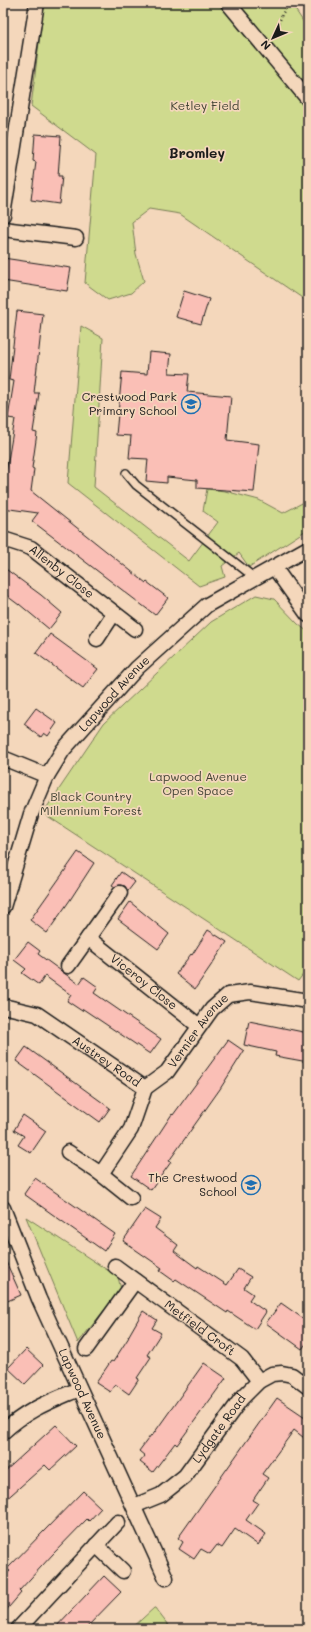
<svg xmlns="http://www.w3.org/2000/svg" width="311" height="1632" font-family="Mali,sans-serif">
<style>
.green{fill:#cfda8e;stroke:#767b55}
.building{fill:#fabfb6;stroke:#1c1c1c}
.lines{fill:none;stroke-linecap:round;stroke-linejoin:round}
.lane-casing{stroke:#1c1c1c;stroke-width:10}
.street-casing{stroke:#1c1c1c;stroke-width:17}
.path{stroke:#1c1c1c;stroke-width:2.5;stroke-dasharray:1 3;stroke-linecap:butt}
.lane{stroke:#f4d7bb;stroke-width:7}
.street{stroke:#f4d7bb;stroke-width:14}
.labels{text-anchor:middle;stroke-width:3.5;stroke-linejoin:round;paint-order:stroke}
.park-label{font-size:12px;fill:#404233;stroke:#f4d7bb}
.poi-label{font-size:12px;fill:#1c1c1c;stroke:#f4d7bb;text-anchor:end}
.street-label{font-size:12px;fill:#1c1c1c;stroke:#f4d7bb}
.quarter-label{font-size:14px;font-weight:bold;fill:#1c1c1c;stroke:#f4d7bb}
</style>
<rect width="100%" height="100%" fill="#f4d7bb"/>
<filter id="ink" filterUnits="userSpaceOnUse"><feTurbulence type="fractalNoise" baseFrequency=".025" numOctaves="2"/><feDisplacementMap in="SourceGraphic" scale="8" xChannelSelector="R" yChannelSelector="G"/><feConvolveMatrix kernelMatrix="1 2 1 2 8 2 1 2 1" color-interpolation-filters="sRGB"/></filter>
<g filter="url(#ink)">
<!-- green -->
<path class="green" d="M 44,3 L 291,3 L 308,29 L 308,302 L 180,214 L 149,209 L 132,222 L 136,254 L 144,281 L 131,293 L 108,300 L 85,283 L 96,155 L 31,106 Z
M 81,326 L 103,338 L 94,487 L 189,561 L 218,522 L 203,511 L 207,489 L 225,491 L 259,500 L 283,513 L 308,500 L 308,529 L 249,567 L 239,553 L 222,566 L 225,577 L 199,586 L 68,483 Z
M 256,595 L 274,599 L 298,624 L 308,632 L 308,968 L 298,981 L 43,813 L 104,723 L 211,622 Z
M 26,1217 L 118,1277 L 121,1289 L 78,1343 Z
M 155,1608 L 171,1629 L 131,1629 L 154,1608 Z"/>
<!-- building -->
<path class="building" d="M 35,134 L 61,136 L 58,176 L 62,176 L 59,204 L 31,200 L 36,162 L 33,161 Z
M 3,258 L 71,268 L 67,291 L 3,281 Z
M 184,291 L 209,299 L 201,324 L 176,317 Z
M 17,311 L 43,314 L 34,393 L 39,393 L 33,432 L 37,433 L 32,468 L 34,469 L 31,491 L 146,583 L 147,582 L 168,598 L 155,615 L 32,521 L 38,513 L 3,508 L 3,491 L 15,419 L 8,418 L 14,381 L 9,380 Z
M 149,352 L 171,354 L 169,373 L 189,374 L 187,392 L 231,396 L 227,440 L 259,444 L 254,492 L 197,488 L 197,480 L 167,477 L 167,483 L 146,481 L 148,459 L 129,458 L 131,436 L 116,435 L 122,372 L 147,374 Z
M 3,567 L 41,595 L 62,613 L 49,629 L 19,604 L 19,605 L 3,593 Z
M 50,634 L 98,669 L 83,688 L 36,653 Z
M 36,708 L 57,723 L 48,736 L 44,733 L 41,737 L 24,724 Z
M 78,852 L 94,863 L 70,900 L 47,933 L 30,920 Z
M 121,872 L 135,882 L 128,891 L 125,886 L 120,885 L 115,887 L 112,885 Z
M 130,902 L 169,934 L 158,949 L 118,919 Z
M 208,930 L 227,942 L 195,989 L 176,974 L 191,954 L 192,955 Z
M 28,942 L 40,951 L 38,954 L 79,984 L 84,977 L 98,987 L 94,993 L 161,1039 L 150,1054 L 83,1009 L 82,1011 L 67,1001 L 71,995 L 45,976 L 39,985 L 22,973 L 26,969 L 14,960 Z
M 249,1021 L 308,1033 L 308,1062 L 275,1056 L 276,1052 L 244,1045 Z
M 228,1040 L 244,1051 L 220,1089 L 169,1161 L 171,1162 L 151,1190 L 131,1176 L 172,1114 L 173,1115 Z
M 26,1047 L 110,1108 L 100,1122 L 16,1061 Z
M 23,1115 L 46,1131 L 31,1153 L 18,1145 L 24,1136 L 14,1130 Z
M 35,1178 L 115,1234 L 104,1251 L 24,1194 Z
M 145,1209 L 161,1219 L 155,1228 L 178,1245 L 174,1251 L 197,1268 L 198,1266 L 227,1285 L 238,1269 L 251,1277 L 244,1288 L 253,1294 L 249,1300 L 266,1312 L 255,1329 L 228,1311 L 227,1313 L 176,1279 L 174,1281 L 160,1271 L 162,1268 L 123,1241 Z
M 3,1255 L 21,1295 L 3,1303 Z
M 281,1303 L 308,1322 L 308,1341 L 302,1349 L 266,1323 Z
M 143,1311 L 157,1320 L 152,1328 L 161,1333 L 147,1355 L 151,1357 L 137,1378 L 139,1379 L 129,1394 L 115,1384 L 110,1392 L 96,1383 L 111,1361 L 113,1362 L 129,1337 L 128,1337 Z
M 26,1349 L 43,1365 L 25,1384 L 8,1368 Z
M 204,1363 L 226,1378 L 177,1445 L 175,1443 L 153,1472 L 140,1462 L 145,1456 L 139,1451 L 151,1435 L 152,1436 Z
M 277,1398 L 308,1419 L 308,1441 L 294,1430 L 262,1474 L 268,1478 L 253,1500 L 258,1503 L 246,1520 L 266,1534 L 258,1545 L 235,1529 L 222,1548 L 217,1545 L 210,1554 L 201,1549 L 194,1559 L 179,1549 L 183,1542 L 178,1538 Z
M 56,1425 L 76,1446 L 50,1470 L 45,1465 L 3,1502 L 3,1473 Z
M 83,1491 L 101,1508 L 89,1521 L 87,1519 L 53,1554 L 19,1591 L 21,1593 L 3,1614 L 3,1578 L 10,1571 L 7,1569 Z
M 104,1576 L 121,1592 L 85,1629 L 54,1629 Z"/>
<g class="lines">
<!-- lane casing -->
<g class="lane-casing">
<path id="lane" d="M 126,473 L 136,485 L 255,578"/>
</g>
<!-- street casing -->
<g class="street-casing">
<g id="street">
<path d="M 228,3 L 308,99"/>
<path d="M 3,215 L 37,3"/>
<path d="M 3,229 L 76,238"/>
<path id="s1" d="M 3,539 L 31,548 L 135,629"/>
<path d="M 274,567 L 308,615"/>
<path d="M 97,639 L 114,613"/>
<path d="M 3,758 L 47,776"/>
<path id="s2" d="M 3,907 L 31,814 L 47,776 L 63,750 L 137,668 L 207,605 L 308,548"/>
<path id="s3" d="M 88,938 L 199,1026"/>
<path d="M 68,966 L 120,893"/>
<path id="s4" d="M 3,1006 L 37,1014 L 145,1088 L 131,1129 L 101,1174"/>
<path id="s5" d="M 145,1088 L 167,1072 L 212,1009 L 228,995 L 250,992 L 308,1001"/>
<path d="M 68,1152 L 101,1174 L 131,1198"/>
<path id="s6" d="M 3,1208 L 39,1299 L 166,1578"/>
<path id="s7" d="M 115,1266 L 242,1359 L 259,1381"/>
<path d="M 86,1349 L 135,1281"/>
<path d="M 3,1432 C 28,1409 49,1402 79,1389"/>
<path id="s8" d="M 134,1506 L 161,1495 L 185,1476 L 241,1399 L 259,1381 L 272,1374 L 282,1373 L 292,1375 L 308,1387"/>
<path d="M 96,1545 L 123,1571"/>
<path d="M 18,1629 L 118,1522"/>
</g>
</g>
<!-- path -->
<path class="path" d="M 275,35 L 282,14 L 290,3"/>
<!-- lane -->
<use href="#lane" class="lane"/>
<!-- street -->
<use href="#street" class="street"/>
</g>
</g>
<!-- icons -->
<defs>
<g id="school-ring" transform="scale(1)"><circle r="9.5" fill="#f4d7bb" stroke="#1f6fb2" stroke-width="1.5"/><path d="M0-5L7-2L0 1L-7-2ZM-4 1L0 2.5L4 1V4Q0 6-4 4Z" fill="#1f6fb2"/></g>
</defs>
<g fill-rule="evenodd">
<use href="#school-ring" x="191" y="404"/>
<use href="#school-ring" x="251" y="1185"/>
</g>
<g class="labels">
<!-- park labels -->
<g class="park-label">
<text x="205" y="110">Ketley Field</text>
<text x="198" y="781">Lapwood Avenue<tspan x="198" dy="14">Open Space</tspan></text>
<text x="91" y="801">Black Country<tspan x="91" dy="14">Millennium Forest</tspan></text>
</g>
<!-- poi labels -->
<g class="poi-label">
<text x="177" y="401">Crestwood Park<tspan x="177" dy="14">Primary School</tspan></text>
<text x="237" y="1182">The Crestwood<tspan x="237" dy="14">School</tspan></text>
</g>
<!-- street labels -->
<g class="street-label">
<text dy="4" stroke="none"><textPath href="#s1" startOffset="68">Allenby Close</textPath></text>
<text dy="4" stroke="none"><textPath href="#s2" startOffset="245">Lapwood Avenue</textPath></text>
<text dy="4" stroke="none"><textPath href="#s3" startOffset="71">Viceroy Close</textPath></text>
<text dy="4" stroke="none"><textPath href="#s5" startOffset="79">Vernier Avenue</textPath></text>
<text dy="4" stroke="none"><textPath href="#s4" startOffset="119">Austrey Road</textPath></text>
<text dy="4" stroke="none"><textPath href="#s7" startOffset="105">Metfield Croft</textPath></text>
<text dy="4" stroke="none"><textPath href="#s6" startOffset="202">Lapwood Avenue</textPath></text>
<text dy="4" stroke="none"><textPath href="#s8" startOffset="118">Lydgate Road</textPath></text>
</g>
<!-- quarter labels -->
<g class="quarter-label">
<text x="197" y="158">Bromley</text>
</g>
</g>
<!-- margin -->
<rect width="311" height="1632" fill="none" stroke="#f4d7bb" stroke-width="16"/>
<rect x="8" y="8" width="295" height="1616" fill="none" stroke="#1c1c1c" stroke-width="1.5" filter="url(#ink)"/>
<!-- north arrow -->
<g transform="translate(273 38) rotate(226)" stroke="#f4d7bb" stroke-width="3" paint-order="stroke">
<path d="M0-3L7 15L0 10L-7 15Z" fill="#1c1c1c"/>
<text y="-6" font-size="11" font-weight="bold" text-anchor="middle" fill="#1c1c1c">N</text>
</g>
</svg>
